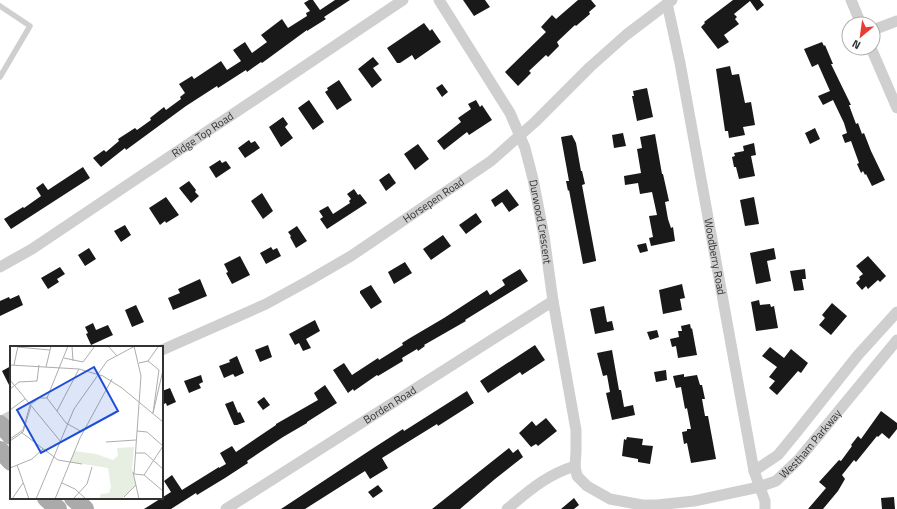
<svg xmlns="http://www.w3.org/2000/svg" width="897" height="509" font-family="'Titillium Web',sans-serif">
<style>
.building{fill:#191919}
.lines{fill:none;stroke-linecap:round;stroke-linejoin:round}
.lane{stroke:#cfcfcf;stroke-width:5.5}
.street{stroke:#cfcfcf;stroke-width:11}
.primary{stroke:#aaa;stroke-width:18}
.labels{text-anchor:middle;stroke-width:4;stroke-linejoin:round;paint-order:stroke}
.street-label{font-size:11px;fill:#323232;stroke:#fff}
.inset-road{fill:none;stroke:#adadad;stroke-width:1}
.view{fill:#1d4ed8;fill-opacity:0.15;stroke:#1d4ed8;stroke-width:2}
.inset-edge{fill:none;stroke:#323232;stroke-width:2}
</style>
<rect width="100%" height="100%" fill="#fff"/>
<!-- building -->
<path class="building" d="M 309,0 L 313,0 L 320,10 L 335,0 L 350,0 L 324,17 L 326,19 L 307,31 L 307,30 L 262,63 L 261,62 L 247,72 L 246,70 L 218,88 L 217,86 L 186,106 L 126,150 L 125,148 L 101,167 L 93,158 L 104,150 L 106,152 L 119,141 L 118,139 L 135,128 L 137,130 L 151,120 L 150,118 L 164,107 L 166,110 L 181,99 L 180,97 L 185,93 L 179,84 L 192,76 L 194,79 L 221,61 L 227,70 L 241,61 L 233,50 L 245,42 L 252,53 L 267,42 L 261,35 L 282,19 L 288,28 L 307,16 L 306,13 L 310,11 L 304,3 Z
M 463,0 L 485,0 L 490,7 L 474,16 Z
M 578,0 L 591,0 L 596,6 L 589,12 L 590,14 L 576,26 L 575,25 L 557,42 L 559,46 L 548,57 L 546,55 L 529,71 L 531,73 L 518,86 L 505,72 L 546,32 L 541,27 L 552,15 L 556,19 Z
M 733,0 L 760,0 L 764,5 L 757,11 L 750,1 L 734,14 L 737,17 L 735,19 L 739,24 L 724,35 L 729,42 L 718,49 L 701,27 L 705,23 L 704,22 Z
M 424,23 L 430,31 L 432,29 L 441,42 L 415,60 L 412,55 L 400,63 L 397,63 L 387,48 Z
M 822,42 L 824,46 L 825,45 L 833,64 L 831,64 L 851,105 L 849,105 L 856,124 L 858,123 L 862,134 L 864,133 L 871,151 L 885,180 L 872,186 L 866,174 L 865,175 L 863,171 L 861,173 L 857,164 L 859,163 L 851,141 L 845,143 L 842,135 L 847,133 L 844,123 L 833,100 L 823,105 L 818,96 L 830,91 L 818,64 L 812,67 L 804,49 Z
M 373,57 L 379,64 L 373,68 L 382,80 L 372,88 L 358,69 Z
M 730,66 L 732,75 L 739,74 L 745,103 L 751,102 L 755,125 L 743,127 L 745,135 L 729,138 L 728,131 L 725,131 L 716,69 Z
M 339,80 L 352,100 L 337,110 L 325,92 L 328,90 L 327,88 Z
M 442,84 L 448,92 L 442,97 L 436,88 Z
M 647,88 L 653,117 L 637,121 L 632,96 L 634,96 L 633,91 Z
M 309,100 L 324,122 L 313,130 L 298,108 Z
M 476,100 L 480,107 L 482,105 L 492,120 L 469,135 L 467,132 L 444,150 L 437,141 L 461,122 L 458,118 L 471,109 L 468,104 Z
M 283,117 L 288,124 L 285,127 L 293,138 L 281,147 L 269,127 Z
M 815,128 L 820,139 L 810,144 L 805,133 Z
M 623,133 L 626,146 L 614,148 L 612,135 Z
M 655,134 L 662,174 L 663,174 L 669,201 L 665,202 L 668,219 L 671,228 L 673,227 L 675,241 L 651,246 L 649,238 L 653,237 L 649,216 L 657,215 L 652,192 L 640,194 L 638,183 L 625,185 L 624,176 L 641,173 L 637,149 L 642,148 L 640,137 Z
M 572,135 L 576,143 L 581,171 L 582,171 L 585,184 L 582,185 L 596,260 L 596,261 L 583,264 L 569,190 L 568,191 L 566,181 L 569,181 L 561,137 Z
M 249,140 L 251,143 L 255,141 L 260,148 L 245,158 L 238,148 Z
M 754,143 L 756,155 L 751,156 L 755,176 L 739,179 L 736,167 L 734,167 L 732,157 L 735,156 L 734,153 L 744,151 L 743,146 Z
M 418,144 L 429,159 L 415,170 L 404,154 Z
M 220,160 L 222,163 L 226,161 L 231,168 L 216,178 L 209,167 Z
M 83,167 L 90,178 L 11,229 L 4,219 L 23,207 L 24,208 L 41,196 L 36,188 L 43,183 L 48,190 Z
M 389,173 L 396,183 L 386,191 L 379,180 Z
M 189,181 L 196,190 L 195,192 L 199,196 L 191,203 L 179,188 Z
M 354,189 L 358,195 L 360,194 L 367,203 L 327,229 L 320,219 L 323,217 L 319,211 L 328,206 L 333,214 L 350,203 L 349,201 L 351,199 L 347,194 Z
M 507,189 L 519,205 L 509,212 L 502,202 L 495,207 L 491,200 Z
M 262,193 L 273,211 L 263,219 L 251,201 Z
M 166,197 L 179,215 L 166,223 L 165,221 L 160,225 L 149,208 Z
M 754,197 L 759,224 L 745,226 L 740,200 Z
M 476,213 L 482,222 L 466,234 L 459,225 Z
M 125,225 L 131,235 L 121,242 L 114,231 Z
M 297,226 L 307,241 L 296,248 L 290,237 L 291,236 L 288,232 Z
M 443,235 L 451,246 L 431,260 L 423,249 Z
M 646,243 L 648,251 L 640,253 L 637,245 Z
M 271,247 L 273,250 L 277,248 L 281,256 L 266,264 L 260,253 Z
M 89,248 L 96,259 L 85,266 L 78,255 Z
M 774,248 L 776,259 L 767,261 L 771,281 L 756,284 L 750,253 Z
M 240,256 L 250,275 L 232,284 L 226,273 L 228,272 L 224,264 Z
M 868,256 L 886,276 L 880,282 L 878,280 L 868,289 L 866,286 L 862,290 L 856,283 L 860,279 L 859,277 L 863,274 L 856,266 Z
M 405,262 L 412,273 L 394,284 L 388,272 Z
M 60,267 L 65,274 L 57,279 L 59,282 L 48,289 L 41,278 Z
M 520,269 L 528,281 L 465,320 L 466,321 L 424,345 L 425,346 L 418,351 L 417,349 L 402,358 L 403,361 L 378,376 L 377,375 L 354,391 L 353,389 L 348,393 L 333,370 L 344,363 L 352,375 L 378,358 L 379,360 L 403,345 L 402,343 L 410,338 L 444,318 L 487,290 L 490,295 L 505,285 L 502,280 Z
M 805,269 L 806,279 L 802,279 L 804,290 L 794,291 L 790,271 Z
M 200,279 L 207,296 L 173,310 L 168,298 L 180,293 L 178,289 Z
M 682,284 L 685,298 L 680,299 L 682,310 L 663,314 L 659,290 Z
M 371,285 L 382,302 L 371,309 L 360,293 L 360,291 Z
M 19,295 L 23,305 L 0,316 L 0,301 L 9,297 L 10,299 Z
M 759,300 L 760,305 L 770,304 L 771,307 L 774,306 L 778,328 L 756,331 L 751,302 Z
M 832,303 L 847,316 L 831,335 L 819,325 L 825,318 L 822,315 Z
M 136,305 L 144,322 L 132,327 L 125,310 Z
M 604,306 L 607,322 L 612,321 L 614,330 L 595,334 L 590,309 Z
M 315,320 L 320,331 L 306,339 L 311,348 L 303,351 L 299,343 L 295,345 L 289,334 Z
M 93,323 L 96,330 L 108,325 L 113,335 L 91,345 L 86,334 L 88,333 L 85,327 Z
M 690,324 L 691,329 L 692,328 L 697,355 L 678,358 L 676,346 L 672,347 L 670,339 L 679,337 L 678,331 L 682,331 L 681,326 Z
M 657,330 L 659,337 L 650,340 L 647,332 Z
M 268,345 L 272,357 L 260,362 L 255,350 Z
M 535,345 L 545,360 L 522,375 L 520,372 L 488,393 L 480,381 Z
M 770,347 L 784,358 L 791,349 L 808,363 L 801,373 L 798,371 L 777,395 L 769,388 L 775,381 L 769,377 L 777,367 L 762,356 Z
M 612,350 L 619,390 L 621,390 L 624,407 L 633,405 L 635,415 L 612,420 L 606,393 L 610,392 L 607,375 L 603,376 L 597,353 Z
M 237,356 L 244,373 L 235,377 L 233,374 L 224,378 L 219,366 L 230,362 L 229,360 Z
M 11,366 L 11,389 L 2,371 Z
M 666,370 L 667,380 L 656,382 L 654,372 Z
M 684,374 L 684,377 L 697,375 L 700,385 L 702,385 L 705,399 L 702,399 L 705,416 L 708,416 L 716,459 L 691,463 L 687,443 L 684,444 L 682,432 L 687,431 L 687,429 L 691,429 L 687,408 L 685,409 L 681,387 L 676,388 L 673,376 Z
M 201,375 L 203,382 L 199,384 L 201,388 L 189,393 L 184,381 Z
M 325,385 L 337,403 L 307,422 L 307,423 L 283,437 L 247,461 L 248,463 L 225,478 L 197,495 L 196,493 L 171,509 L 144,509 L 171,492 L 164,481 L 172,475 L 182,490 L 219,467 L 219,468 L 226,464 L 220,453 L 232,446 L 236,452 L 276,425 L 276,424 L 318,400 L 314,393 Z
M 170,388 L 176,402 L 167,406 L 166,403 L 162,405 L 162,391 Z
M 467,391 L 474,403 L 438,426 L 437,424 L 382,458 L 388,468 L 370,479 L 365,471 L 305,509 L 281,509 L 375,447 L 403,429 L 404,431 Z
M 264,397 L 270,405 L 263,410 L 257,402 Z
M 233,401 L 238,413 L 240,412 L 245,422 L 237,425 L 234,425 L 225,404 Z
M 881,411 L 897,423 L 897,429 L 889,439 L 882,433 L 878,437 L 877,436 L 856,462 L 854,460 L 842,475 L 845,479 L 838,491 L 823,509 L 808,509 L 826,488 L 819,482 L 839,460 L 841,461 L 852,446 L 851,445 L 858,436 L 861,439 Z
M 546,418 L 557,431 L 538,446 L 536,444 L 531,447 L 519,433 L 532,421 L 536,426 Z
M 627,437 L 643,439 L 642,445 L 653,446 L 650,464 L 638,462 L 638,459 L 622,456 L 624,439 L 626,440 Z
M 509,448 L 513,453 L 518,449 L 523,457 L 495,479 L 460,509 L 432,509 Z
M 378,485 L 383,491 L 373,498 L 368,492 Z
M 894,497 L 895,509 L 882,509 L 881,498 Z
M 574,498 L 579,505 L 574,509 L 561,509 Z"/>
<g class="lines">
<!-- lane -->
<path class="lane" d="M 0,6 L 30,26 L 0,77"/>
<!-- street -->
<g class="street">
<path id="s1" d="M 439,0 L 510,113 L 525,148 L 533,179 L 544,236 L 553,301 L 576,430 L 576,452 L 575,466 L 577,476 L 587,486 L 610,499 L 642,505 L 657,505 L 694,501 L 759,487 L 776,481 L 799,459 L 897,340"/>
<path d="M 851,0 L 861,24"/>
<path id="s2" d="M 667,3 L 680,63 L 754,471 L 765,501 L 765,509"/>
<path d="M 873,30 L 897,21"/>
<path d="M 871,48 L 897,108"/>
<path id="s3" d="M 0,267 L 32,249 L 403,0"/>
<path id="s4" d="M 162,350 L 266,304 L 308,281 L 351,256 L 491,161 L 535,122 L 590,67 L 626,35 L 672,0"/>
<path d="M 0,422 L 11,416"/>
<path d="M 754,471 L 778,455 L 796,433 L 858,355 L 897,312"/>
<path id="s5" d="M 226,509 L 553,301"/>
<path d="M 507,509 C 529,491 546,475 575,466"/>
</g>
<!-- primary -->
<path class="primary" d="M 0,424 L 11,436
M 0,450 L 11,462
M 46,498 L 58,509
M 73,498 L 85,509"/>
</g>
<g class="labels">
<!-- street labels -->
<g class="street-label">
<text dy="4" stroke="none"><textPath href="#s3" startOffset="242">Ridge Top Road</textPath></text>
<text dy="4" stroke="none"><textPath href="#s4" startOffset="311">Horsepen Road</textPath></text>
<text dy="4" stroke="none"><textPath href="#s1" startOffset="247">Durwood Crescent</textPath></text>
<text dy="4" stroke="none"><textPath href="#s2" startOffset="258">Woodberry Road</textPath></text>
<text dy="4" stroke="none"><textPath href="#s5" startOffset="194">Borden Road</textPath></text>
<text dy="4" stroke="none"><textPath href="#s1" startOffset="765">Westham Parkway</textPath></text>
</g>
</g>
<!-- overview -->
<g transform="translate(10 346)">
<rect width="153" height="153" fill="#fff"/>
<path d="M 124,101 L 122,122 L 126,139 L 112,153 L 89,153 L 91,148 L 99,147 L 101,141 L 98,122 L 60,116 L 64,105 L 86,108 L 103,114 L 108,110 L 107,102 Z" fill="#e6efe1"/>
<path class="inset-road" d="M 62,0 L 63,15M 98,0 L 107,10M 124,0 L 131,30 L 124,128M 7,1 L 40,4M 54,12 L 73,16 L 85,0M 138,15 L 149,24M 129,17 L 138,15 L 148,1M 0,19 L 69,23 L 93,30 L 112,42 L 153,76M 4,19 L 8,0M 36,21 L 41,0M 88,28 L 97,15 L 125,0M 0,34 L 51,96M 0,43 L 9,36 L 27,35 L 29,19M 37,52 L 58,0M 37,52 L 56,77 L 72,86M 0,64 L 15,53M 47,65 L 69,23M 143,67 L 153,24M 143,67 L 149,24M 127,85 L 137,86 L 153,100M 11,86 L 48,114 L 72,118M 0,93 L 13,84 L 20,59 L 29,52 L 37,52M 0,95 L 13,86 L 21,60M 96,96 L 126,94M 125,107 L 135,107 L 153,123M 7,119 L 19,153M 0,122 L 22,113 L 33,103M 123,126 L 129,153M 124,128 L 134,129 L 153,145M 134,129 L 153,100M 52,137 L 65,143 L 76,153M 114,151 L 126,139M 2,153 L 13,137M 26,153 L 64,63 L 88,29M 45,153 L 70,92 L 102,33M 63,153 L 77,138 L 82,121"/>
<path class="view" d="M 84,21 L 108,65 L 31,107 L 7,64 Z"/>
<rect width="153" height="153" class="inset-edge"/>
</g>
<!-- north arrow -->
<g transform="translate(861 36) rotate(209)"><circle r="19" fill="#ffffff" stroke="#adadad"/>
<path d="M0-3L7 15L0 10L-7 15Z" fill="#ea3c34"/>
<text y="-6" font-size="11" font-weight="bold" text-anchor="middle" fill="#323232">N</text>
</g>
</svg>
